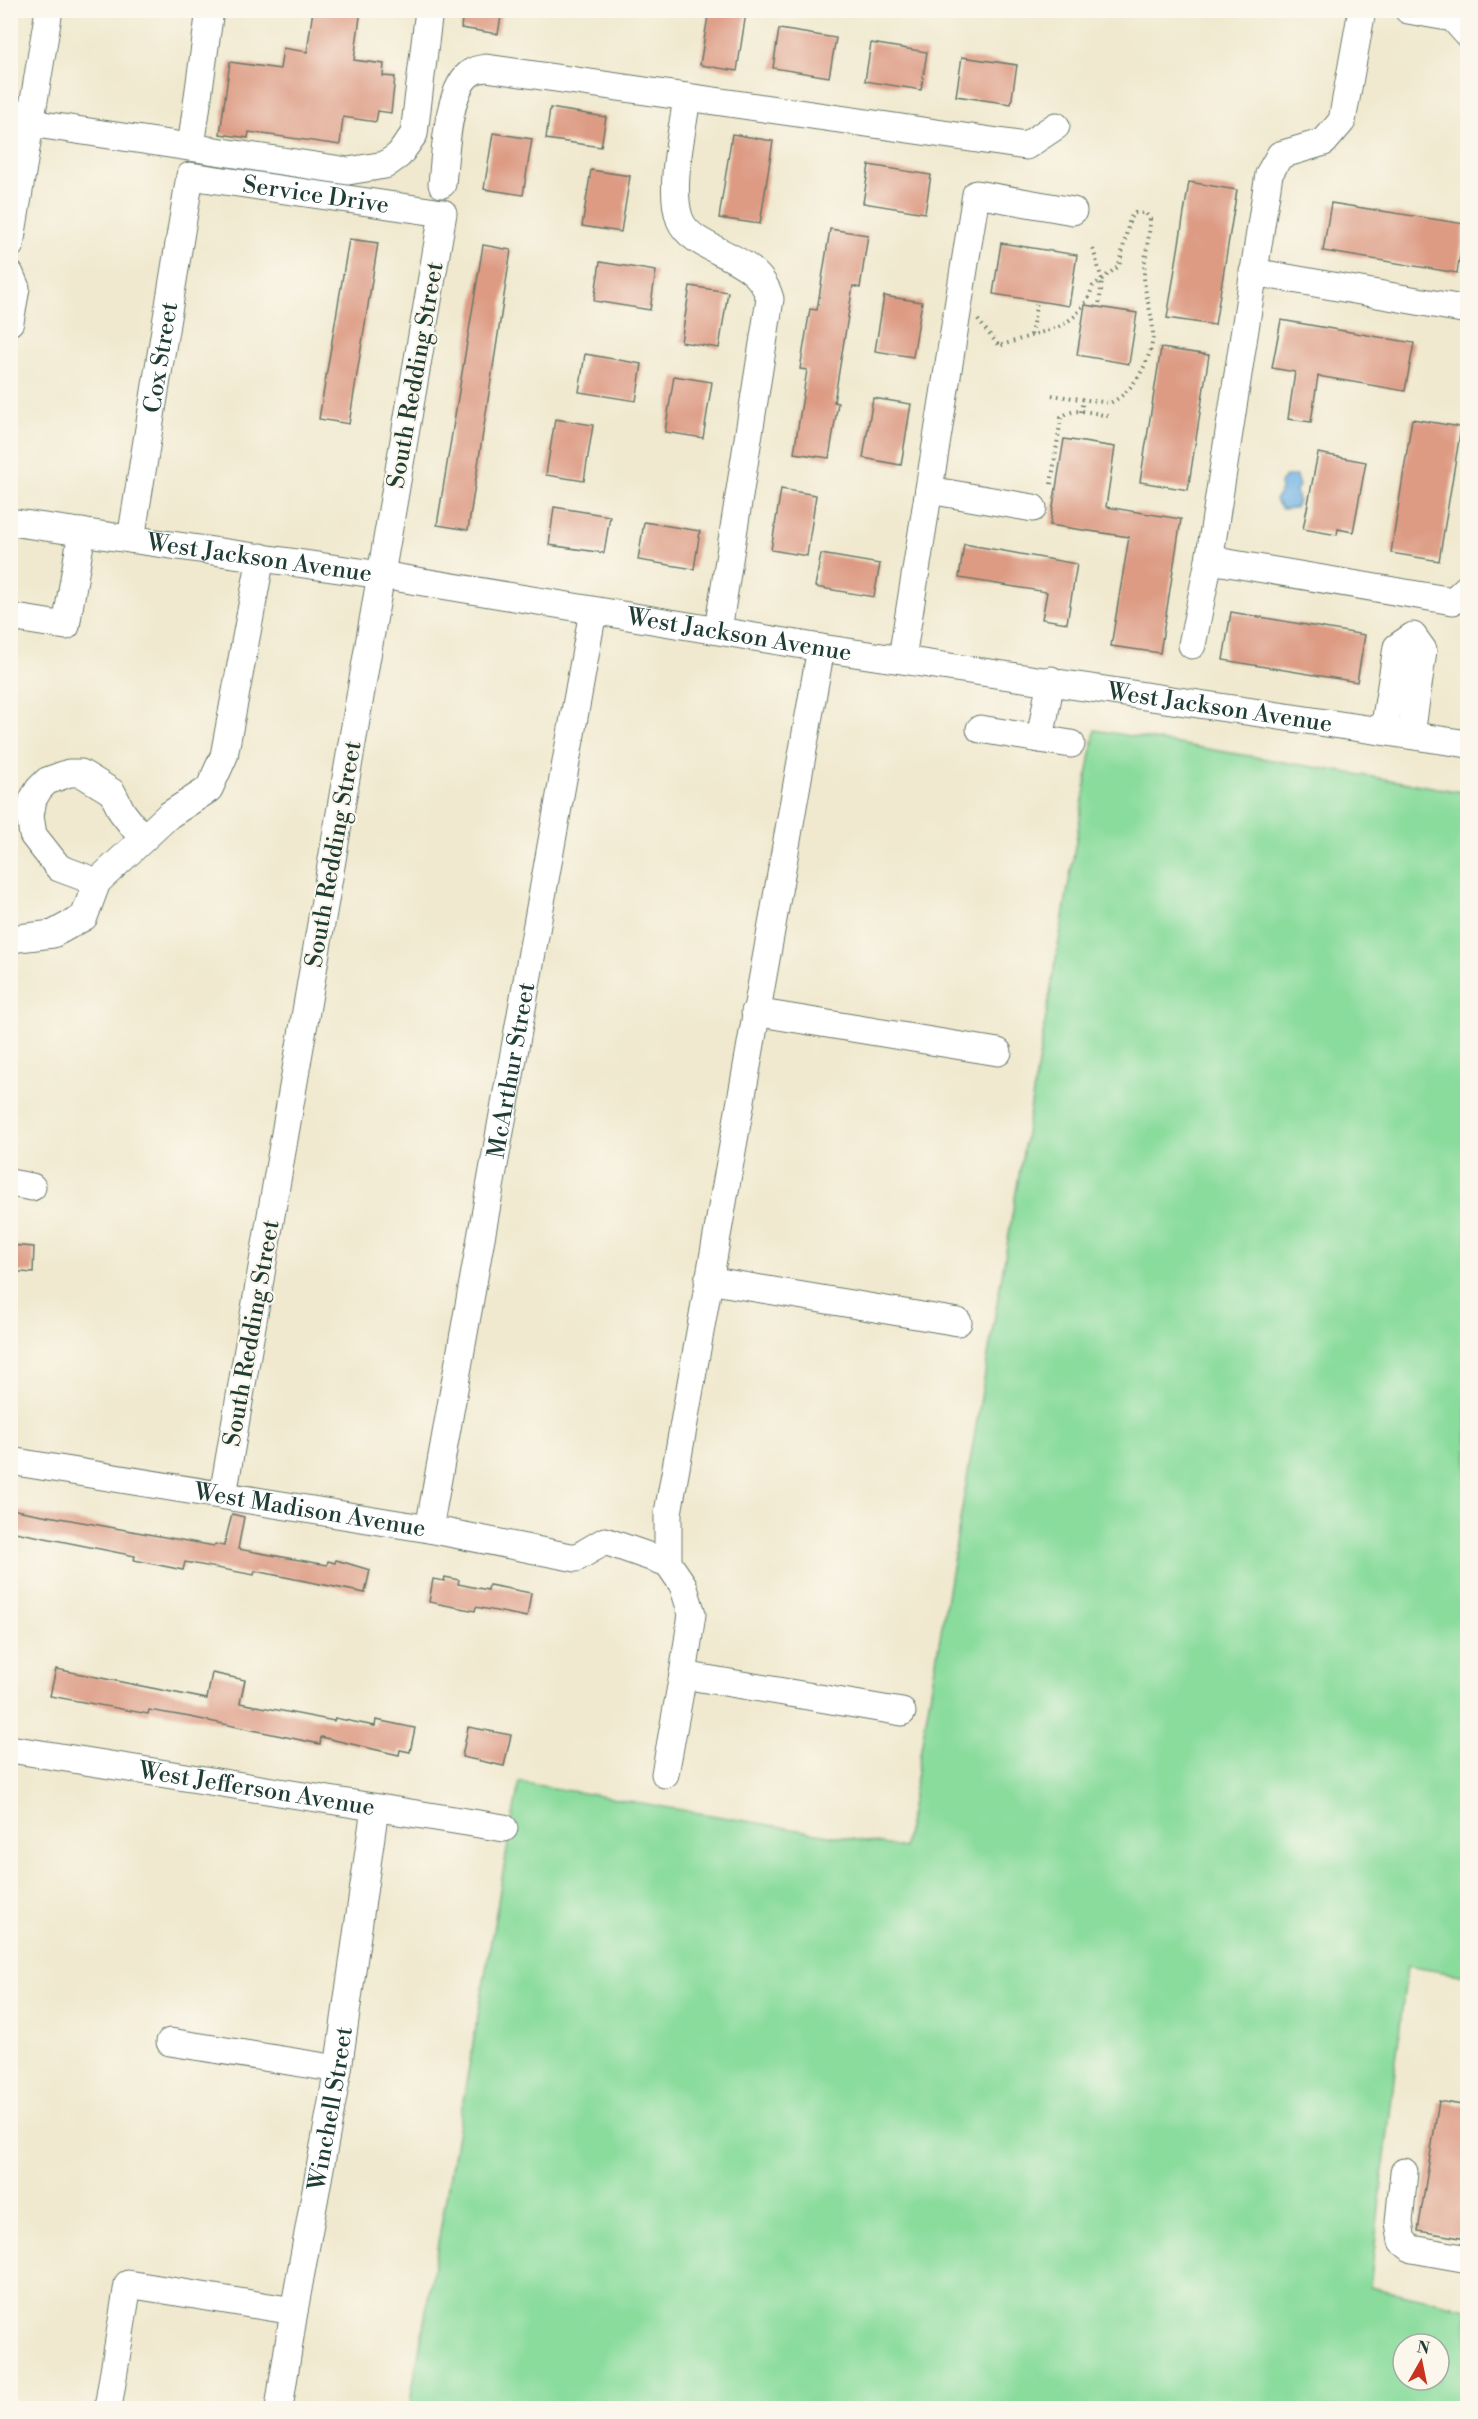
<svg xmlns="http://www.w3.org/2000/svg" width="1478" height="2419" font-family="'Libre Bodoni',serif">
<style>
.green{fill:#8adc9d;stroke:#548c68;stroke-width:1.5;fill-rule:evenodd}
.water{fill:#6fb2e5;stroke:#47788c;stroke-width:1.5}
.building{fill:#dd9b84}
.lines{fill:none;stroke-linecap:round;stroke-linejoin:round}
.minor-casing{stroke:#68796a;stroke-width:29}
.path{stroke:#68796a;stroke-width:4;stroke-dasharray:1.5 4.5;stroke-linecap:butt}
.minor{stroke:#fff;stroke-width:27}
.labels{text-anchor:middle;stroke-width:4.5;stroke-linejoin:round;paint-order:stroke}
.street-label{font-size:24px;fill:#1f3d34;stroke:#fbf7ec}
</style>
<rect width="100%" height="100%" fill="#fbf7ec"/>
<filter id="ink" filterUnits="userSpaceOnUse"><feTurbulence type="fractalNoise" baseFrequency=".0167" numOctaves="2"/><feDisplacementMap in="SourceGraphic" scale="12" xChannelSelector="R" yChannelSelector="G"/><feConvolveMatrix kernelMatrix="1 2 1 2 8 2 1 2 1" color-interpolation-filters="sRGB"/></filter>
<filter id="wash" filterUnits="userSpaceOnUse"><feTurbulence type="fractalNoise" baseFrequency=".008" numOctaves="4" result="noise"/><feDisplacementMap in="SourceGraphic" scale="24" xChannelSelector="R" yChannelSelector="G"/><feGaussianBlur stdDeviation="1.35" result="paint"/><feColorMatrix in="noise" values="0 0 0 0 0 0 0 0 0 0 0 0 0 0 0 0 0 1.4 0 .05"/><feComposite in="paint" operator="in"/></filter>
<g filter="url(#wash)">
<rect width="100%" height="100%" fill="#f0e9cf"/>
<!-- green -->
<path class="green" d="M 1095,730 L 1467,793 L 1467,1976 L 1407,1966 L 1370,2287 L 1467,2308 L 1467,2408 L 409,2408 L 519,1782 L 904,1848 ZM 1403,2344 L 1439,2344 L 1439,2380 L 1403,2380 Z"/>
<!-- water -->
<path class="water" d="M 1286,476 L 1296,476 L 1299,486 L 1296,490 L 1298,501 L 1295,508 L 1282,509 L 1275,500 L 1281,490 L 1280,483 Z"/>
<g id="blocks">
<!-- building -->
<path class="building" d="M 313,10 L 361,10 L 354,60 L 384,64 L 383,76 L 395,77 L 391,113 L 378,111 L 376,122 L 343,117 L 340,145 L 249,132 L 248,138 L 220,134 L 230,62 L 280,69 L 283,48 L 307,52 Z
M 463,10 L 502,10 L 498,34 L 461,28 Z
M 709,10 L 746,13 L 737,71 L 700,65 Z
M 779,29 L 836,38 L 829,77 L 773,68 Z
M 871,43 L 927,52 L 921,90 L 865,81 Z
M 962,57 L 1017,65 L 1011,104 L 956,96 Z
M 550,108 L 606,117 L 601,147 L 546,139 Z
M 493,133 L 532,139 L 523,195 L 484,189 Z
M 732,134 L 773,141 L 760,224 L 719,218 Z
M 869,165 L 931,175 L 925,213 L 863,203 Z
M 591,170 L 630,176 L 621,232 L 582,226 Z
M 1189,182 L 1237,190 L 1215,325 L 1167,318 Z
M 1331,203 L 1465,224 L 1457,273 L 1323,251 Z
M 830,229 L 868,235 L 860,288 L 853,286 L 834,402 L 838,403 L 829,458 L 794,453 L 807,370 L 800,369 L 810,309 L 817,310 Z
M 349,239 L 378,243 L 349,424 L 319,419 Z
M 1001,243 L 1077,255 L 1069,306 L 993,294 Z
M 483,245 L 511,250 L 468,530 L 437,525 Z
M 600,262 L 656,271 L 650,310 L 594,301 Z
M 690,286 L 728,292 L 719,348 L 681,342 Z
M 884,296 L 922,302 L 913,357 L 875,351 Z
M 1085,305 L 1137,313 L 1129,364 L 1077,355 Z
M 1281,320 L 1414,343 L 1405,391 L 1318,376 L 1311,422 L 1288,419 L 1295,372 L 1272,368 Z
M 1161,348 L 1209,355 L 1188,490 L 1140,482 Z
M 585,354 L 642,364 L 636,401 L 579,392 Z
M 674,376 L 712,382 L 703,438 L 665,432 Z
M 873,398 L 911,404 L 901,465 L 863,458 Z
M 555,419 L 593,425 L 584,481 L 546,475 Z
M 1412,419 L 1461,427 L 1439,561 L 1391,553 Z
M 1064,439 L 1115,447 L 1106,507 L 1181,519 L 1160,653 L 1111,646 L 1129,537 L 1050,525 Z
M 1318,453 L 1366,462 L 1353,532 L 1338,529 L 1337,535 L 1303,529 Z
M 781,489 L 816,495 L 807,556 L 771,550 Z
M 554,507 L 610,516 L 604,553 L 549,545 Z
M 644,522 L 700,531 L 694,569 L 638,560 Z
M 964,544 L 1077,564 L 1067,623 L 1042,619 L 1047,592 L 959,578 Z
M 821,554 L 880,564 L 874,597 L 815,587 Z
M 1231,612 L 1365,635 L 1357,682 L 1223,660 Z
M 10,1245 L 34,1247 L 33,1273 L 10,1271 Z
M 10,1509 L 214,1546 L 215,1544 L 224,1546 L 232,1514 L 244,1517 L 238,1549 L 327,1565 L 328,1561 L 335,1563 L 336,1560 L 370,1570 L 365,1593 L 255,1571 L 254,1575 L 185,1562 L 183,1570 L 134,1560 L 135,1556 L 10,1531 Z
M 445,1577 L 459,1580 L 458,1584 L 488,1590 L 489,1585 L 531,1593 L 527,1617 L 476,1607 L 475,1611 L 429,1602 L 433,1579 L 444,1581 Z
M 56,1669 L 207,1699 L 212,1673 L 245,1680 L 240,1703 L 334,1721 L 335,1718 L 375,1726 L 376,1720 L 415,1728 L 410,1752 L 400,1750 L 399,1755 L 321,1737 L 320,1744 L 190,1717 L 149,1710 L 148,1714 L 50,1696 Z
M 468,1727 L 511,1735 L 504,1766 L 462,1757 Z
M 1439,2101 L 1467,2106 L 1465,2209 L 1467,2210 L 1467,2239 L 1418,2231 Z"/>
</g>
</g>
<g filter="url(#ink)">
<use href="#blocks" fill-opacity="0" stroke="#68796a" stroke-width="1.5"/>
<g class="lines">
<!-- minor casing -->
<g class="minor-casing">
<g id="minor">
<path d="M 1362,10 L 1342,121 L 1324,142 L 1280,155 L 1269,174 L 1210,555 L 1222,562 L 1453,601 L 1468,587"/>
<path d="M 1408,10 L 1453,18 L 1468,35"/>
<path d="M 10,120 L 348,171 L 385,165 L 399,155 L 414,134 L 429,10"/>
<path d="M 191,147 L 210,10"/>
<path d="M 442,184 C 445,157 447,86 472,72 C 476,69 482,69 486,68 L 687,97"/>
<path d="M 10,245 L 49,10"/>
<path d="M 1253,272 L 1468,310"/>
<path d="M 10,274 L 16,288 L 10,322"/>
<path d="M 929,490 L 1033,508"/>
<path id="s1" d="M 10,522 L 381,575 L 821,648 L 1468,744"/>
<path id="s2" d="M 131,539 L 190,176 L 443,213 L 223,1495"/>
<path d="M 10,617 L 66,626 L 82,532"/>
<path d="M 718,630 L 770,299 C 758,252 694,254 680,220 C 668,188 683,130 687,97 L 1026,146 L 1056,126"/>
<path d="M 1192,645 L 1210,555"/>
<path d="M 821,648 L 668,1513 L 668,1563 L 683,1585 L 692,1614 L 683,1675 L 902,1712"/>
<path d="M 902,658 L 976,194 L 1073,211"/>
<path d="M 980,729 L 1040,739 L 1051,680"/>
<path d="M 1384,731 L 1397,647 L 1413,636 L 1423,650 L 1411,735"/>
<path d="M 1040,739 L 1071,744"/>
<path d="M 97,882 L 59,868 L 33,835 L 30,816 L 33,799 L 39,789 L 47,781 L 69,773 L 81,773 L 112,792 L 122,812 L 143,839"/>
<path d="M 10,939 L 53,934 L 84,917 L 97,882 L 169,815 L 209,789 L 224,756 L 261,557"/>
<path d="M 755,1012 L 998,1052"/>
<path d="M 10,1183 L 32,1187"/>
<path d="M 708,1280 L 958,1322"/>
<path id="s3" d="M 10,1461 L 429,1529 L 576,1558 L 605,1541 L 668,1563"/>
<path id="s4" d="M 429,1529 L 593,611"/>
<path id="s5" d="M 10,1749 L 504,1828"/>
<path d="M 665,1774 L 683,1675"/>
<path d="M 170,2042 L 338,2069"/>
<path d="M 1404,2172 L 1399,2222 L 1402,2241 L 1412,2249 L 1468,2259"/>
<path d="M 108,2408 L 128,2284 L 294,2311"/>
<path id="s6" d="M 279,2408 L 294,2311 L 338,2069 L 375,1808"/>
</g>
</g>
<!-- path -->
<path class="path" d="M 1093,249 L 1102,280 L 1099,307
M 978,320 L 999,346 L 1061,326 L 1075,316 L 1088,299 L 1093,286 L 1119,266 L 1130,218 L 1135,213 L 1145,213 L 1150,219 C 1150,238 1144,256 1144,275 C 1144,294 1152,312 1153,330 C 1154,357 1134,392 1110,403 L 1051,395
M 1031,335 L 1037,301
M 1081,412 L 1083,400
M 1051,484 L 1061,418 C 1074,405 1096,414 1112,417"/>
<!-- minor -->
<use href="#minor" class="minor"/>
</g>
</g>
<g class="labels">
<!-- street labels -->
<g class="street-label">
<text dy="8" stroke="none"><textPath href="#s2" startOffset="495">Service Drive</textPath></text>
<text dy="8" stroke="none"><textPath href="#s2" startOffset="184">Cox Street</textPath></text>
<text transform="translate(415 375) rotate(-80)" y="8">South Redding Street</text>
<text dy="8" stroke="none"><textPath href="#s1" startOffset="252">West Jackson Avenue</textPath></text>
<text dy="8" stroke="none"><textPath href="#s1" startOffset="738">West Jackson Avenue</textPath></text>
<text dy="8" stroke="none"><textPath href="#s1" startOffset="1224">West Jackson Avenue</textPath></text>
<text transform="translate(333 854) rotate(-80)" y="8">South Redding Street</text>
<text dy="8" stroke="none"><textPath href="#s4" startOffset="466">McArthur Street</textPath></text>
<text transform="translate(251 1333) rotate(-80)" y="8">South Redding Street</text>
<text dy="8" stroke="none"><textPath href="#s3" startOffset="304">West Madison Avenue</textPath></text>
<text dy="8" stroke="none"><textPath href="#s5" startOffset="250">West Jefferson Avenue</textPath></text>
<text dy="8" stroke="none"><textPath href="#s6" startOffset="304">Winchell Street</textPath></text>
</g>
</g>
<!-- margin -->
<rect width="1478" height="2419" fill="none" stroke="#fbf7ec" stroke-width="36"/>
<!-- north arrow -->
<g transform="translate(1421 2362) rotate(9)"><circle r="28" fill="#fbf7ec" stroke="#a3ada2" stroke-width="1.5"/>
<path d="M0-4.5L10 22L0 15L-10 22Z" fill="#c8321e"/>
<text y="-9" font-size="16" font-weight="bold" text-anchor="middle" fill="#1f3d34">N</text>
</g>
</svg>
